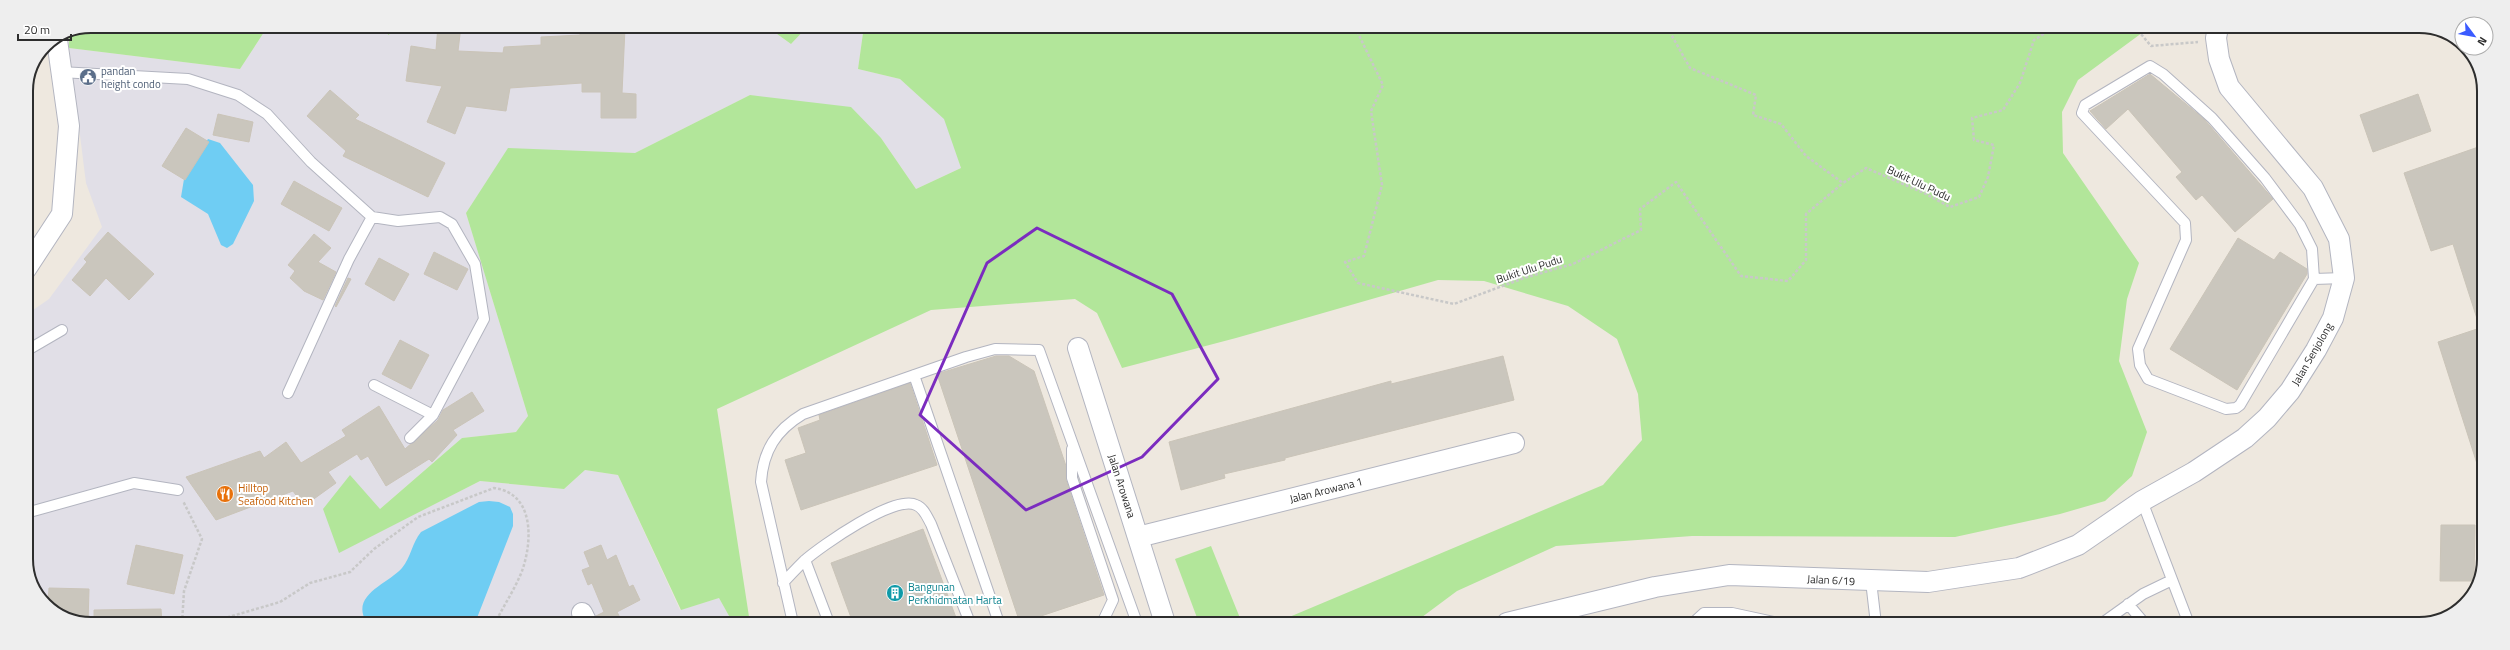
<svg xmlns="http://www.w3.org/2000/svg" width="2510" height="650" font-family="'Titillium Web',sans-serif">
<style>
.industrial{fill:#e1dfe7}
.green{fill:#b2e69a}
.water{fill:#6fcdf3}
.building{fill:#cac6bd;stroke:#cac4b8}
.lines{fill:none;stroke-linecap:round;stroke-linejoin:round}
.lane-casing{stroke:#b3b5c0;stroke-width:12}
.street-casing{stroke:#b3b5c0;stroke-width:22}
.path{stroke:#c8c8c8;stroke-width:2.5;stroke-dasharray:3 2;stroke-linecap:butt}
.lane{stroke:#fff;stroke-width:10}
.street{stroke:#fff;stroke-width:20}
.marked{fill:none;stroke:#7b2cbf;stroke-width:3;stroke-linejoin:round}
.labels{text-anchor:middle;stroke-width:4;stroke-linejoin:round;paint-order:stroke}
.service-label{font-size:11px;fill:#4e5e75;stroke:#fff;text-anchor:start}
.street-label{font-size:11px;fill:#2d2d2d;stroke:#fff}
.food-label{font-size:11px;fill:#c56008;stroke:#fff;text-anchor:start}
.culture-label{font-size:11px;fill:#0d838f;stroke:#fff;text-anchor:start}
.rim{fill:none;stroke:#2d2d2d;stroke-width:2}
</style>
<rect width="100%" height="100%" fill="#eee8df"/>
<!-- industrial -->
<path class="industrial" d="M 268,26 L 376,26 L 389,35 L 392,26 L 475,26 L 474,32 L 518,30 L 527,26 L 766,26 L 791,44 L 808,26 L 864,26 L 858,69 L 900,79 L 945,119 L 961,168 L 916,189 L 881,138 L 750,95 L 635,153 L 508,149 L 466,213 L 528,416 L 516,432 L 462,438 L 380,509 L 339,552 L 480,481 L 564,489 L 585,470 L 618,475 L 680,610 L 719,598 L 733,623 L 78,623 L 42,602 L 27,567 L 26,315 L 49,299 L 102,227 L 86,183 L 69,48 L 240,69 Z
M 2439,616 L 2419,624 L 2345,624 Z"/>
<!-- green -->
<path class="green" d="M 91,26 L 268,26 L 240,69 L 69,48 L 69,35 Z
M 376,26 L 392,26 L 389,35 Z
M 475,26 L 527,26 L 518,30 L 474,33 Z
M 766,26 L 808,26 L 791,44 Z
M 864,26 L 2150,27 L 2078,80 L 2062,112 L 2063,153 L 2139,263 L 2127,299 L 2119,361 L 2147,432 L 2132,476 L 2105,501 L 2060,514 L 1955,537 L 1692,536 L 1556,546 L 1457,591 L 1414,623 L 1275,623 L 1603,485 L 1642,440 L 1638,394 L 1617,339 L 1568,306 L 1484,281 L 1438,280 L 1236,338 L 1122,368 L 1097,313 L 1075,299 L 931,310 L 717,409 L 750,623 L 733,623 L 719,598 L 681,610 L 618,475 L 585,470 L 564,489 L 480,481 L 339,553 L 323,509 L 350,475 L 380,509 L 462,438 L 516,432 L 528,416 L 466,213 L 508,148 L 635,153 L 750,95 L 851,107 L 881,138 L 916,189 L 961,168 L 944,119 L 900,79 L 858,69 Z
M 1211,546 L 1242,623 L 1199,623 L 1175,559 Z"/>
<!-- water -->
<path class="water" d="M 208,139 L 220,143 L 253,185 L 254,201 L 233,244 L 227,248 L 221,245 L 208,214 L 181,197 L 184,179 Z
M 489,501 L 499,502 L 510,507 L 513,514 L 513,526 L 475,623 L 367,623 C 349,595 388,584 402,568 C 411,557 412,543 421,532 L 479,502 Z"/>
<!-- building -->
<path class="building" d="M 438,26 L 461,26 L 458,51 L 503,53 L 504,47 L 541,45 L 541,37 L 580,35 L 581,26 L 625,28 L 622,93 L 636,94 L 636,118 L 601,118 L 601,92 L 582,92 L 582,83 L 510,88 L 506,111 L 466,106 L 455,134 L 427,122 L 442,86 L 406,81 L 411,46 L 436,50 Z
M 2150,74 L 2204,119 L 2273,199 L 2235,232 L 2202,195 L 2196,200 L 2176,177 L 2182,172 L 2128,109 L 2106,129 L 2090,111 Z
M 330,90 L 359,115 L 355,119 L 445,163 L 428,197 L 343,156 L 346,151 L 307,116 Z
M 2418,94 L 2431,131 L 2373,152 L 2360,115 Z
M 218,114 L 253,122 L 249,142 L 213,135 Z
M 186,128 L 209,142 L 185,180 L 162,166 Z
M 2484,145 L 2483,473 L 2480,473 L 2438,342 L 2480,328 L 2453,244 L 2431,251 L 2404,173 Z
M 294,181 L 342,208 L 329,231 L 281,204 Z
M 108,232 L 154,274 L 129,300 L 106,278 L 90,296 L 72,280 L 87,262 L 84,259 Z
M 314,234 L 331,248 L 318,262 L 336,272 L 323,300 L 304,291 L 290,278 L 295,271 L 288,265 Z
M 2238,238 L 2274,260 L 2280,252 L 2307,269 L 2307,274 L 2237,390 L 2170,349 Z
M 434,252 L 468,269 L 457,290 L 424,274 Z
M 379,258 L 409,274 L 394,301 L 365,284 Z
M 348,278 L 351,279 L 336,307 L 335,306 Z
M 400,340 L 429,355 L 411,389 L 382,374 Z
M 996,356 L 1009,356 L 1034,371 L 1066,466 L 1066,480 L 1104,595 L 1020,623 L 937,374 Z
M 1503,356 L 1514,400 L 1285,458 L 1285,460 L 1224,474 L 1225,478 L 1181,490 L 1169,442 L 1391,381 L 1391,384 Z
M 910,383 L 937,465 L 801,510 L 785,460 L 806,453 L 798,428 L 820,420 L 819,415 Z
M 472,392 L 484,411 L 453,430 L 457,435 L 432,462 L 429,459 L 386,486 L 368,456 L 361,460 L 357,454 L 328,472 L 336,483 L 304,506 L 293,491 L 216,520 L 186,477 L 260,451 L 264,458 L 286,442 L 301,463 L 346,436 L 342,430 L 379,406 L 405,449 L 438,420 L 443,410 Z
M 2441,525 L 2475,525 L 2474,581 L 2440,581 Z
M 923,529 L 958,623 L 853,623 L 831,563 Z
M 136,545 L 183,555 L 174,594 L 127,584 Z
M 601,545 L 607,560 L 616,555 L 629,587 L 633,585 L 640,600 L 617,612 L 623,623 L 598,623 L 596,616 L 604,612 L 592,583 L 588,585 L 582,570 L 590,567 L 584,552 Z
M 49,588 L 89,589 L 88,623 L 78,623 L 48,605 Z
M 161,609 L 162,623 L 94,623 L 94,610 Z"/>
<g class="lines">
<!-- lane casing -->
<g class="lane-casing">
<path id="lane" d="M 2150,66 L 2163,74 L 2212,118 L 2265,178 L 2300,225 L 2312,249 L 2314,279 L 2240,405 L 2236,408 L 2226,409 L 2148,379 L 2140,365 L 2138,349 L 2186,240 L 2185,223 L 2082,113 L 2085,105 Z
M 60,72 L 188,79 L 238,95 L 267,114 L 311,162 L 372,217 L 398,221 L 440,217 L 452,224 L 475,264 L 484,319 L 433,415 L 410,438
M 2314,279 L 2344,278
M 26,351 L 62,330
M 914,375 L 999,623
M 374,385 L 433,415
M 288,393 L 349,259 L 372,217
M 1072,449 L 1072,478 L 1113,600 L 1104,619 L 1099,623
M 2142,501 L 2189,624
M 26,513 L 134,483 L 178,490
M 805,560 L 829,623
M 1871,581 L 1876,624
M 783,583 C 790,575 797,568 804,561 C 821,546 895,494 916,505 C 924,508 927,517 931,524 L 970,623
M 2128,604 L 2145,624
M 1564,610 L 1567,624
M 793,623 L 761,482 C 763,451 776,430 803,414 L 966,357 L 995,349 L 1039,350 L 1137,623
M 1692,624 L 1704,613 L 1732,613 L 1783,624
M 2101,624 L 2143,594 L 2172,580"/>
</g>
<!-- street casing -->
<g class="street-casing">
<path id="street" d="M 26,269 L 62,214 L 69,126 L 57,40
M 1078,348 L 1165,623
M 1138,537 L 1514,443
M 582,613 L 587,623
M 1507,623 L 1655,587 L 1729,575 L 1928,582 L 2019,568 L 2078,545 L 2142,501 L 2194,472 L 2245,438 L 2267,418 L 2290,391 L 2316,350 L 2333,318 L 2344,278 L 2339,239 L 2313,188 L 2229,87 L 2219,59 L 2216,38 L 2218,27"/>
</g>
<!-- path -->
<path class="path" d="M 1355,27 L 1383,85 L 1371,111 L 1382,185 L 1364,256 L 1345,262 L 1358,283 L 1454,304 L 1524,278 L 1573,264 L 1641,230 L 1640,209 L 1676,182 L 1741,276 L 1788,281 L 1806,260 L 1806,214 L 1843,183
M 1667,27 L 1690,68 L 1756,95 L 1753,115 L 1781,124 L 1806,156 L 1843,183 L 1866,168 L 1924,193 L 1950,207 L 1979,197 L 1988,177 L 1994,145 L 1974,140 L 1972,118 L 2003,110 L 2020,83 L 2034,40 L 2055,27
M 2128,27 L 2141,34 L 2151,46 L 2198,42
M 182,623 L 184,591 L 202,539 L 183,501
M 208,623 L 280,602 L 310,583 L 350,572 L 374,549 L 418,517 L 494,488 C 534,493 533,540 522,571 C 515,589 504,605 495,623"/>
<!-- lane -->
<use href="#lane" class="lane"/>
<!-- street -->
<use href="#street" class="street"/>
</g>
<!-- marked area -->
<path class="marked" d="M 1037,228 L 1172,294 L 1218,379 L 1142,457 L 1026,510 L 920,415 L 987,263 Z"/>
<!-- icons -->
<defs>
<g id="civic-disc" transform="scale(0.9)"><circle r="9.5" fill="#5c6f8a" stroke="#fff"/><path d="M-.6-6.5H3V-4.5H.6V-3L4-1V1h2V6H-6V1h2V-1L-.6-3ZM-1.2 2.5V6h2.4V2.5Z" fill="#fff"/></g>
<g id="restaurant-disc" transform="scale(0.9)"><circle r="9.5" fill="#e8710a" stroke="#fff"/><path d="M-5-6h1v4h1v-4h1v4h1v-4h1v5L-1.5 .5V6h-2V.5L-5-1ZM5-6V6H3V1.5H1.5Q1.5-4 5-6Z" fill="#fff"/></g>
<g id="building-disc" transform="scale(0.9)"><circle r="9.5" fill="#0f9aa8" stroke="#fff"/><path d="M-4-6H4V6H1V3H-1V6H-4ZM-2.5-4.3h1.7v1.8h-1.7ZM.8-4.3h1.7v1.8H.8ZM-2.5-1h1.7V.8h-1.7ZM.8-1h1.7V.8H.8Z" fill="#fff"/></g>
</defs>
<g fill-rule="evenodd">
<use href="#civic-disc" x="88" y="77"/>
<use href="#restaurant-disc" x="225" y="494"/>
<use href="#building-disc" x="895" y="593"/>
</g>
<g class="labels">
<!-- service labels -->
<g class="service-label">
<text x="101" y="75">pandan<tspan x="101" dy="13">height condo</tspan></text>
</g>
<!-- street labels -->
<g class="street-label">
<text transform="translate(1919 183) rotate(25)" y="4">Bukit Ulu Pudu</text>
<text transform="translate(1529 269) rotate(-18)" y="4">Bukit Ulu Pudu</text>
<text transform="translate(2312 354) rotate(-60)" y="4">Jalan Senjolong</text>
<text transform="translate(1122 486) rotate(72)" y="4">Jalan Arowana</text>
<text transform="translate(1326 490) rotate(-14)" y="4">Jalan Arowana 1</text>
<text transform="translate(1831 580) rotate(3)" y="4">Jalan 6/19</text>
</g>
<!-- food labels -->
<g class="food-label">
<text x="238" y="492">Hilltop<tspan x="238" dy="13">Seafood Kitchen</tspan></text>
</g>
<!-- culture labels -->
<g class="culture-label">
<text x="908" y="591">Bangunan<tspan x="908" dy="13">Perkhidmatan Harta</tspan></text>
</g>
</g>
<!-- crop -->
<path d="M0 0H2510V650H0ZM91 33H2419A58 58 0 0 1 2477 91V559A58 58 0 0 1 2419 617H91A58 58 0 0 1 33 559V91A58 58 0 0 1 91 33Z" fill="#eee" fill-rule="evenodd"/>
<path class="rim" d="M91 33H2419A58 58 0 0 1 2477 91V559A58 58 0 0 1 2419 617H91A58 58 0 0 1 33 559V91A58 58 0 0 1 91 33Z"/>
<!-- north arrow -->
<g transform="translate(2474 36) rotate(122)"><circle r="19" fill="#ffffff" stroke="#ababab"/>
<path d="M0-3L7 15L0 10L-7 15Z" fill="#3b5bff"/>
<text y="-6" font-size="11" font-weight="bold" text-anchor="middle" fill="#2d2d2d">N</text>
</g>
<!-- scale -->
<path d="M18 34v6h53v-6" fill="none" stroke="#2d2d2d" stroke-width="2"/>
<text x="24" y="34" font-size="12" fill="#2d2d2d" stroke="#ffffff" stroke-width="3" paint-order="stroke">20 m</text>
</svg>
